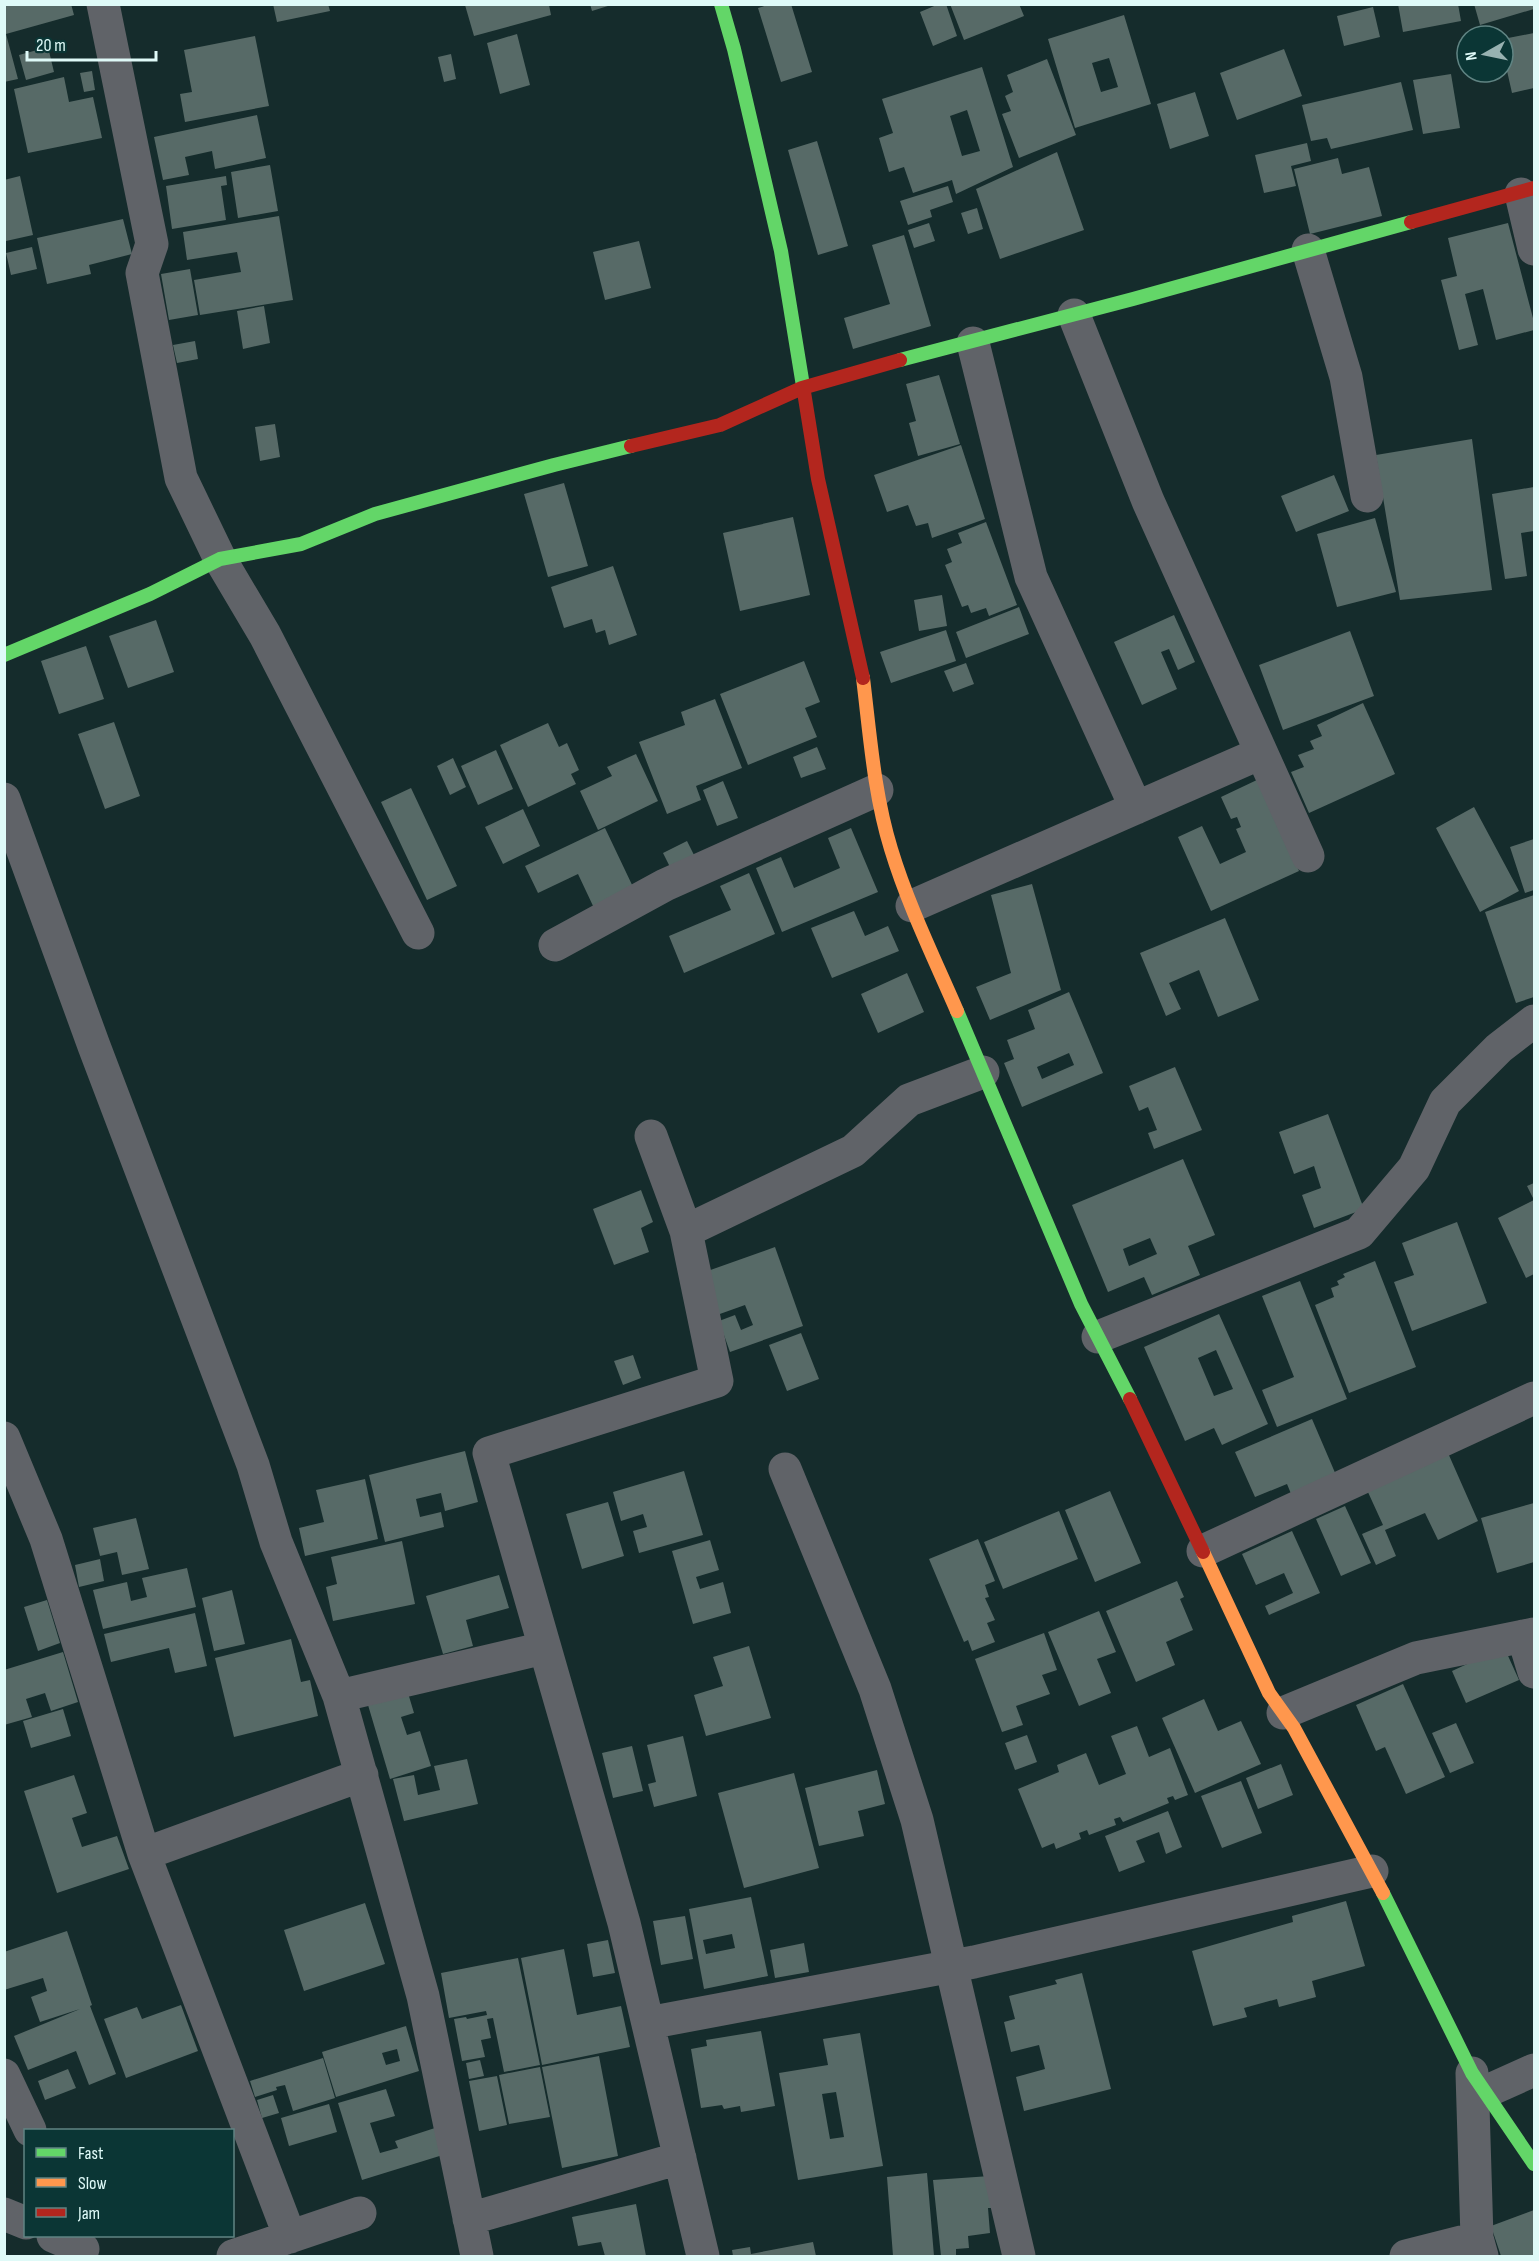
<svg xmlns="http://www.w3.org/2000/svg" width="1539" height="2261" font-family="'Sofia Sans Condensed',sans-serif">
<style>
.building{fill:#576a67;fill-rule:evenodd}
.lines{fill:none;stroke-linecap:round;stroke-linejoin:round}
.street{stroke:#606368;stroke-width:33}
.fast{stroke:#63d668;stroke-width:14}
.slow{stroke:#ff974d;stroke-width:14}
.jam{stroke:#b3261e;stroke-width:14}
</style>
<rect width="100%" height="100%" fill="#152c2c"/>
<!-- building -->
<path class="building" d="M 4,4 L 71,4 L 74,15 L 6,34 L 18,79 L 4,82 Z
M 273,4 L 328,4 L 330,11 L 277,22 Z
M 590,4 L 611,4 L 611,5 L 592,11 Z
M 771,4 L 791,4 L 812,72 L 781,82 L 758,8 Z
M 939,4 L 946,4 L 957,36 L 933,46 L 920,12 Z
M 950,4 L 1019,4 L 1024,16 L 964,40 Z
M 1398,4 L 1458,4 L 1461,21 L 1403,32 Z
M 1474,4 L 1534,4 L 1534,9 L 1480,25 Z
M 465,5 L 549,5 L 551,15 L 474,36 Z
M 1373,7 L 1380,37 L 1344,46 L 1337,16 Z
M 1124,15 L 1151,104 L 1075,128 L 1048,39 ZM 1109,58 L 1118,87 L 1101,92 L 1092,63 Z
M 1534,33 L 1534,88 L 1512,93 L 1503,53 L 1503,39 Z
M 517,34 L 530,85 L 500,94 L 487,43 Z
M 255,36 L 269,106 L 185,122 L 180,94 L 192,92 L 184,50 Z
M 48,47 L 54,72 L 26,80 L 19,55 Z
M 1284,49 L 1302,96 L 1237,120 L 1220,73 Z
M 451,54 L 456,79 L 444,82 L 438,57 Z
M 1047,59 L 1076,135 L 1019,158 L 1002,114 L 1011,111 L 1005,96 L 1013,92 L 1007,75 Z
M 982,67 L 1013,167 L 956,194 L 952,180 L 913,193 L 904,167 L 889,172 L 879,138 L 893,133 L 882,99 ZM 967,110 L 980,151 L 962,156 L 950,116 Z
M 92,71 L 95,90 L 84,92 L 80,73 Z
M 1451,74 L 1460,128 L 1423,134 L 1413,80 Z
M 64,77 L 69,102 L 93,97 L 102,138 L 28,153 L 14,89 Z
M 1401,82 L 1413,130 L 1331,149 L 1327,138 L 1311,141 L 1302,105 Z
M 1195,92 L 1209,136 L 1170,149 L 1157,104 Z
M 257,115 L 266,158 L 215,169 L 212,151 L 185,157 L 189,175 L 163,180 L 154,137 Z
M 817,141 L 848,246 L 818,255 L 788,150 Z
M 1307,143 L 1311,161 L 1291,166 L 1296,186 L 1264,193 L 1255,155 Z
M 1057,152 L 1084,230 L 1000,259 L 976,189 Z
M 1338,158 L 1342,174 L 1369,167 L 1382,216 L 1310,234 L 1294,169 Z
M 270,165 L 278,211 L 238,218 L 231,172 Z
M 20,176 L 33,235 L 6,241 L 4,180 Z
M 226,176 L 227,185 L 221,186 L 226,220 L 172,229 L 166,186 Z
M 948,186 L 953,202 L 930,210 L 932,217 L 908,225 L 900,201 Z
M 977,208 L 983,229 L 968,234 L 961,213 Z
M 279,216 L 293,300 L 200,315 L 194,280 L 241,272 L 237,252 L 187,260 L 183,232 Z
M 123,219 L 132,254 L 89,265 L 91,274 L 47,284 L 37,238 Z
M 929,223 L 935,241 L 914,248 L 908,230 Z
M 1508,223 L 1534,322 L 1534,330 L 1496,340 L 1483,289 L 1465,294 L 1478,345 L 1459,350 L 1441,280 L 1457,276 L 1448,238 Z
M 904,235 L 931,326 L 853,349 L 844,318 L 890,304 L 872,245 Z
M 639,241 L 651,288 L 605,300 L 593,252 Z
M 32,247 L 37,269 L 11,275 L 6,253 Z
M 190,269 L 198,315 L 169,320 L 161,274 Z
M 264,306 L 270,343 L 243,349 L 237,311 Z
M 195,341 L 198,359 L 177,363 L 173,345 Z
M 939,375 L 960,444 L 918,456 L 909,423 L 916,421 L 906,384 Z
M 275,424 L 280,457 L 260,461 L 255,427 Z
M 1472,439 L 1492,590 L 1400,600 L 1376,455 Z
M 961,445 L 985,519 L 932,538 L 928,523 L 916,526 L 908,505 L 887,512 L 874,475 Z
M 1334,475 L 1349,511 L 1296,532 L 1281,496 Z
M 564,483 L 588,566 L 548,577 L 524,494 Z
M 1534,487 L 1534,531 L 1521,533 L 1527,576 L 1505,579 L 1492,494 Z
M 793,517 L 810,595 L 740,611 L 723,533 Z
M 1375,518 L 1396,592 L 1337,607 L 1317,534 Z
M 986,522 L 1017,605 L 989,616 L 986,608 L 971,613 L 968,605 L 962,607 L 945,565 L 952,562 L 947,549 L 962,543 L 958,533 Z
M 613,566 L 637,635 L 609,645 L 605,630 L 596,633 L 592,619 L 564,628 L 551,587 Z
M 942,595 L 947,626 L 919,631 L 914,600 Z
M 1019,607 L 1029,634 L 966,658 L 956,632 Z
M 1174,615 L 1195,662 L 1178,670 L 1169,649 L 1161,652 L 1177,689 L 1142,705 L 1114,642 Z
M 156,620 L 174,672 L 128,688 L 109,636 Z
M 946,630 L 956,661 L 891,683 L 880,652 Z
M 1350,631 L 1374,696 L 1283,730 L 1259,665 Z
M 86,646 L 104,699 L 59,714 L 41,661 Z
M 804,661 L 820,702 L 805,708 L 817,737 L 748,765 L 720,694 Z
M 966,663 L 974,684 L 953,692 L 944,671 Z
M 715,699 L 742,768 L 696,786 L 701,800 L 667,814 L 639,742 L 685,725 L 681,712 Z
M 1363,703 L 1395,774 L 1309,813 L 1291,772 L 1304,767 L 1298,755 L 1314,749 L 1310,741 L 1322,736 L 1317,725 Z
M 114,722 L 140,796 L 105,809 L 78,734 Z
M 548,723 L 559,747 L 567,743 L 579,770 L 571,774 L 576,784 L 528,807 L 500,745 Z
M 817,747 L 826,769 L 801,778 L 793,757 Z
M 496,750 L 513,789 L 478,805 L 461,766 Z
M 636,754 L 658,801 L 598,830 L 580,791 L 612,776 L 607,767 Z
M 453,758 L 466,787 L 450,795 L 437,766 Z
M 1259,779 L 1299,871 L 1211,911 L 1178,837 L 1202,826 L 1220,864 L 1246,852 L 1236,829 L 1241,827 L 1237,817 L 1231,819 L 1221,797 Z
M 723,781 L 738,818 L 717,826 L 703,790 Z
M 411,788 L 457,886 L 427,900 L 381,802 Z
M 1474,807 L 1519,891 L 1480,912 L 1436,828 Z
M 523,809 L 540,846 L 503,864 L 485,827 Z
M 605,828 L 634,889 L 594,908 L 578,874 L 538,893 L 525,866 Z
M 851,828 L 878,892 L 782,932 L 756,868 L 781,857 L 794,888 L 840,868 L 828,838 Z
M 1534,839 L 1534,890 L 1525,893 L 1510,847 Z
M 687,841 L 695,857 L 671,869 L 663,853 Z
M 749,873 L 775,934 L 684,973 L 669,936 L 731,910 L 720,886 Z
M 1032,884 L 1061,990 L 990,1020 L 976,987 L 1011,973 L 991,895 Z
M 1534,895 L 1534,997 L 1516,1003 L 1485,912 Z
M 854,911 L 865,936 L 888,926 L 899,951 L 832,978 L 811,928 Z
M 1225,918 L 1259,1000 L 1218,1017 L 1199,970 L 1169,983 L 1181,1009 L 1166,1016 L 1140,953 Z
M 907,973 L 924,1012 L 878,1033 L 861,994 Z
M 1069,992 L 1103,1073 L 1022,1107 L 1004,1063 L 1014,1059 L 1007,1040 L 1035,1029 L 1028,1010 ZM 1069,1053 L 1074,1065 L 1042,1079 L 1037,1067 Z
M 1175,1067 L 1202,1130 L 1154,1149 L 1148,1133 L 1157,1130 L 1148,1107 L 1139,1111 L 1129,1086 Z
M 1328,1114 L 1364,1209 L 1314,1228 L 1302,1195 L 1321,1188 L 1314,1166 L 1294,1174 L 1279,1132 Z
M 1183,1159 L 1215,1235 L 1188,1246 L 1200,1275 L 1152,1295 L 1144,1277 L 1108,1292 L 1072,1205 ZM 1150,1238 L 1157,1254 L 1129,1266 L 1123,1249 Z
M 1534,1183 L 1534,1274 L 1526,1278 L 1498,1218 L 1534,1200 L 1527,1186 Z
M 641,1190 L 653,1222 L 641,1228 L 649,1252 L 614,1265 L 593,1209 Z
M 1457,1222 L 1487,1303 L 1412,1331 L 1394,1282 L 1414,1275 L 1402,1243 Z
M 775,1247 L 803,1326 L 730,1352 L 719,1321 L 735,1315 L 741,1330 L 753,1325 L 745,1305 L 717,1315 L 702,1273 Z
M 1375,1261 L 1416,1367 L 1349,1393 L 1315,1305 L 1334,1297 L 1331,1288 L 1339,1285 L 1337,1281 L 1345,1277 L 1343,1274 Z
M 1300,1281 L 1347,1399 L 1277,1427 L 1262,1390 L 1294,1377 L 1262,1296 Z
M 1219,1314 L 1268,1424 L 1222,1445 L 1214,1428 L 1185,1441 L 1144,1347 ZM 1216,1350 L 1233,1389 L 1214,1396 L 1198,1358 Z
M 801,1333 L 819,1379 L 787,1391 L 769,1345 Z
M 633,1355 L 641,1378 L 623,1385 L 614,1361 Z
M 1312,1419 L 1339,1482 L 1294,1501 L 1287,1484 L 1255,1497 L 1235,1452 Z
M 465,1451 L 478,1502 L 445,1511 L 441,1493 L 416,1499 L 420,1517 L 441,1512 L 444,1527 L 385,1542 L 369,1475 Z
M 1448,1453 L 1478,1521 L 1438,1540 L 1425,1513 L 1385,1530 L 1396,1556 L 1376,1565 L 1362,1534 L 1383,1525 L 1367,1490 Z
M 684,1471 L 703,1535 L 639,1553 L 633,1531 L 647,1527 L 643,1514 L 621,1521 L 613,1492 Z
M 365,1479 L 378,1539 L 305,1556 L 299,1528 L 324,1522 L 316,1490 Z
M 1110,1491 L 1141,1563 L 1095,1582 L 1065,1510 Z
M 608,1502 L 624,1556 L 582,1569 L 566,1514 Z
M 1534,1503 L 1534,1562 L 1497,1573 L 1481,1518 Z
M 1345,1506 L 1371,1563 L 1341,1576 L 1316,1519 Z
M 1059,1511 L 1078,1559 L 1003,1589 L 984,1542 Z
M 136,1518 L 149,1569 L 122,1575 L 117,1552 L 100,1556 L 93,1528 Z
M 1292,1531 L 1320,1593 L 1269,1615 L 1265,1606 L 1293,1593 L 1284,1573 L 1256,1585 L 1242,1554 Z
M 978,1539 L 995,1581 L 985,1585 L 989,1597 L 985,1598 L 995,1620 L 987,1623 L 995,1642 L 972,1651 L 968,1640 L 964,1642 L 929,1559 Z
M 710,1540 L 719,1570 L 696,1577 L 700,1589 L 723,1582 L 731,1613 L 693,1624 L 672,1551 Z
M 402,1541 L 415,1604 L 333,1621 L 326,1587 L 337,1584 L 331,1557 Z
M 100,1559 L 104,1581 L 79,1587 L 75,1565 Z
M 187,1568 L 196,1607 L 103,1629 L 93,1590 L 127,1582 L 131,1601 L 147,1597 L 142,1578 Z
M 499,1575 L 509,1608 L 466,1620 L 473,1646 L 443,1654 L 426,1596 Z
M 1177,1581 L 1184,1597 L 1180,1599 L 1193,1630 L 1166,1642 L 1175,1665 L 1136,1682 L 1106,1611 Z
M 232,1590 L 245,1644 L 214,1651 L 202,1598 Z
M 47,1600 L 60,1643 L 38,1651 L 24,1607 Z
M 1099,1611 L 1116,1652 L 1097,1659 L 1111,1693 L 1079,1706 L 1048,1632 Z
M 195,1613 L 207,1666 L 175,1673 L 169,1648 L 111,1662 L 104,1634 Z
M 1044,1633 L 1057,1670 L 1042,1675 L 1050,1694 L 1016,1706 L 1023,1725 L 1002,1732 L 975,1659 Z
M 291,1639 L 301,1682 L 310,1680 L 318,1716 L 234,1737 L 215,1658 Z
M 749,1646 L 771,1718 L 706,1736 L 694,1695 L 723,1686 L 713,1657 Z
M 1504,1647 L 1519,1680 L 1466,1703 L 1452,1671 Z
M 63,1652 L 78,1702 L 51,1711 L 45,1693 L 26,1699 L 32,1717 L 4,1725 L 4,1670 Z
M 1403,1684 L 1445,1777 L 1406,1794 L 1385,1747 L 1376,1751 L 1356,1705 Z
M 408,1693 L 414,1713 L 401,1717 L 407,1735 L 420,1731 L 431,1766 L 390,1779 L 368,1705 Z
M 1204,1699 L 1218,1731 L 1241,1721 L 1261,1764 L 1195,1793 L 1162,1718 Z
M 63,1709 L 71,1736 L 31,1748 L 23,1721 Z
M 1456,1723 L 1474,1763 L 1450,1773 L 1432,1733 Z
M 1137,1726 L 1149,1757 L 1170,1748 L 1188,1795 L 1175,1800 L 1173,1796 L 1167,1798 L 1169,1803 L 1123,1822 L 1120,1817 L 1114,1819 L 1116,1825 L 1089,1835 L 1087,1830 L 1079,1833 L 1081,1839 L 1056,1849 L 1054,1843 L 1042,1848 L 1018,1789 L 1059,1772 L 1057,1765 L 1086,1753 L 1099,1785 L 1126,1774 L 1111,1736 Z
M 1027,1735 L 1037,1762 L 1015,1770 L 1005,1743 Z
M 683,1736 L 697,1796 L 654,1807 L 648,1784 L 656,1782 L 647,1745 Z
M 632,1746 L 643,1791 L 613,1798 L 602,1753 Z
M 467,1759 L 478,1804 L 404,1821 L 393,1779 L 414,1775 L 418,1795 L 440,1790 L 434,1766 Z
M 1281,1764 L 1293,1795 L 1258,1809 L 1246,1778 Z
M 877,1770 L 885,1804 L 858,1811 L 864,1836 L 819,1846 L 805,1788 Z
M 794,1773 L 819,1868 L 744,1888 L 718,1793 Z
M 74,1775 L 87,1813 L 72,1818 L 82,1847 L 117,1836 L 129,1869 L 57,1893 L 24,1791 Z
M 1241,1781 L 1262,1833 L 1222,1848 L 1201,1796 Z
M 1168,1811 L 1182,1847 L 1166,1854 L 1159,1832 L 1136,1841 L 1145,1862 L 1119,1872 L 1105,1836 Z
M 751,1897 L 768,1976 L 704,1989 L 689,1909 ZM 732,1934 L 735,1948 L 706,1954 L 703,1940 Z
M 1346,1901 L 1365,1966 L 1312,1981 L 1316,1997 L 1279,2007 L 1277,1999 L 1244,2008 L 1247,2017 L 1213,2026 L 1192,1951 L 1293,1922 L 1292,1916 Z
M 365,1903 L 385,1964 L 304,1991 L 284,1930 Z
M 685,1916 L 693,1959 L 661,1965 L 653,1921 Z
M 67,1931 L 92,2005 L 90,2006 L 116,2074 L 89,2085 L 76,2051 L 28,2070 L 14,2036 L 80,2009 L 40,2022 L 31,1997 L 47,1991 L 43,1978 L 4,1990 L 4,1952 Z
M 608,1940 L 615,1973 L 593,1977 L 587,1944 Z
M 804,1943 L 809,1972 L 775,1978 L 770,1950 Z
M 564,1949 L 577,2015 L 621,2006 L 630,2047 L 542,2065 L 521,1958 Z
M 518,1958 L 540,2065 L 504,2072 L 493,2018 L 487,2019 L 491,2038 L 481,2040 L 485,2057 L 462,2061 L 454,2019 L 466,2017 L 467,2019 L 487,2015 L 486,2011 L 449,2018 L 441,1973 Z
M 1082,1973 L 1111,2089 L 1024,2111 L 1016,2077 L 1045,2069 L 1039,2045 L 1011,2052 L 1004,2022 L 1015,2019 L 1009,1996 L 1057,1984 L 1055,1980 Z
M 181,2005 L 198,2051 L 126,2078 L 104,2019 L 137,2007 L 142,2019 Z
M 406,2026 L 419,2071 L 336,2097 L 322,2052 ZM 397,2049 L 400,2061 L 386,2065 L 382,2053 Z
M 761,2031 L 775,2106 L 741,2112 L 740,2106 L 724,2109 L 722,2105 L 701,2108 L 691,2049 L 707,2046 L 706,2040 Z
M 860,2033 L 883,2166 L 798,2180 L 779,2073 L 828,2065 L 823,2039 ZM 836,2092 L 844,2137 L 830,2139 L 822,2094 Z
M 599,2056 L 618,2156 L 562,2168 L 542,2067 Z
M 323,2058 L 335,2098 L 293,2111 L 285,2085 L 276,2087 L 277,2090 L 255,2097 L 250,2081 Z
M 480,2060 L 484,2076 L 469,2079 L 466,2063 Z
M 540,2067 L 550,2117 L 509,2124 L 499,2075 Z
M 68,2069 L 76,2088 L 45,2100 L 38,2081 Z
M 497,2076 L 507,2125 L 479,2131 L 469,2081 Z
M 386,2089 L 395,2116 L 370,2123 L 380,2153 L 398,2148 L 395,2141 L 438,2127 L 446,2154 L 362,2180 L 338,2103 Z
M 273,2095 L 279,2113 L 262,2118 L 257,2100 Z
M 329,2104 L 337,2132 L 289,2146 L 281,2118 Z
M 927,2173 L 934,2256 L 893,2256 L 887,2177 Z
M 990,2176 L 993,2208 L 988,2208 L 990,2233 L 968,2236 L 969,2248 L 956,2249 L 956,2256 L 941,2256 L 933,2180 Z
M 636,2204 L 646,2256 L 605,2256 L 601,2242 L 578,2246 L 572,2217 Z
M 1534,2210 L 1534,2256 L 1501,2256 L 1491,2226 Z
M 813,2242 L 816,2256 L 733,2256 L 732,2250 L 750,2247 L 751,2254 Z"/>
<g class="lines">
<!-- street -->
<path class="street" d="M 103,4 L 152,244 L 142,273 L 181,478 L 220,559 L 265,635 L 418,933
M 1521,194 L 1534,249
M 1308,250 L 1346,377 L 1367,496
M 1074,315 L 1148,501 L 1308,856
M 973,343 L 1031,577 L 1136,808
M 4,799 L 94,1046 L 253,1465 L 276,1542 L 339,1696 L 423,1996 L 477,2256
M 912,906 L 1261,753
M 555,945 L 665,885 L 877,790
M 651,1136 L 686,1231 L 717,1381 L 489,1453 L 624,1923 L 703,2256
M 686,1231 L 853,1151 L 909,1100 L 983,1072
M 1098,1337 L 1359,1233 L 1414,1168 L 1445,1102 L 1499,1048 L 1534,1021
M 4,1438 L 46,1539 L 144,1854 L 290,2237
M 785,1469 L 875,1689 L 917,1820 L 1019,2256
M 1203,1551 L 1534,1398
M 1523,1636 L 1534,1672
M 339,1696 L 544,1648
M 1283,1713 L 1416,1658 L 1534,1634
M 144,1854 L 362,1775
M 648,2023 L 974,1962 L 1372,1871
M 1472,2073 L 1477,2238 L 1482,2256
M 4,2075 L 30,2130
M 1485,2092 L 1534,2070
M 4,2214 L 26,2223
M 469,2219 L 680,2158
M 53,2236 L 83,2249
M 233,2256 L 360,2213
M 1406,2256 L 1477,2238"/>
<!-- fast -->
<path class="fast" d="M 721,4 L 734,49 L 781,251 L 804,392
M 900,360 L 1133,299 L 1411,222
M 4,655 L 150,594 L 220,559 L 301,544 L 375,514 L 554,465 L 631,446
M 957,1011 L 1081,1304 L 1130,1399
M 1383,1893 L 1472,2073 L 1534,2164"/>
<!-- slow -->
<path class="slow" d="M 863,678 C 870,735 874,794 891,849 C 908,905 934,958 957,1011
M 1203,1552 L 1269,1693 L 1294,1728 L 1383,1893"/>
<!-- jam -->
<path class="jam" d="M 1411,222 L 1534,188
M 804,392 L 818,479 L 863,678
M 631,446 L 720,425 L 802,388 L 900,360
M 1130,1399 L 1203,1552"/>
</g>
<!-- border -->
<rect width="1539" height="2261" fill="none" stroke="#dffaf8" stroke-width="12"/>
<!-- legend -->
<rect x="24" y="2129" width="210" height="108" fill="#0b3635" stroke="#608483" stroke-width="1.5"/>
<rect x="36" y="2148" width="30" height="9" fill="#63d668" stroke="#608483" stroke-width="1.5"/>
<text x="78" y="2159" font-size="18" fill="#dffaf8">Fast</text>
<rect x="36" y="2178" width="30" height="9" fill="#ff974d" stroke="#608483" stroke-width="1.5"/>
<text x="78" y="2189" font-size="18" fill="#dffaf8">Slow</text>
<rect x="36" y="2208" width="30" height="9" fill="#b3261e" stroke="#608483" stroke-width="1.5"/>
<text x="78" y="2219" font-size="18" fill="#dffaf8">Jam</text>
<!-- north arrow -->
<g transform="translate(1485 54) rotate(261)"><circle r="28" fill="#0b3635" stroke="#608483" stroke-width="1.5"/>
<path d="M0-4.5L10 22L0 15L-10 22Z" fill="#98b2b1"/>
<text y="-9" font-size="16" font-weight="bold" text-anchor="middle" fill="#dffaf8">N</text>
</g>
<!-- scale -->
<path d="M27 51v9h129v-9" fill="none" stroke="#dffaf8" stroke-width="3"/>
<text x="36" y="51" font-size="18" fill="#dffaf8" stroke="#0b3635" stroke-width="4.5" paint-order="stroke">20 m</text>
</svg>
